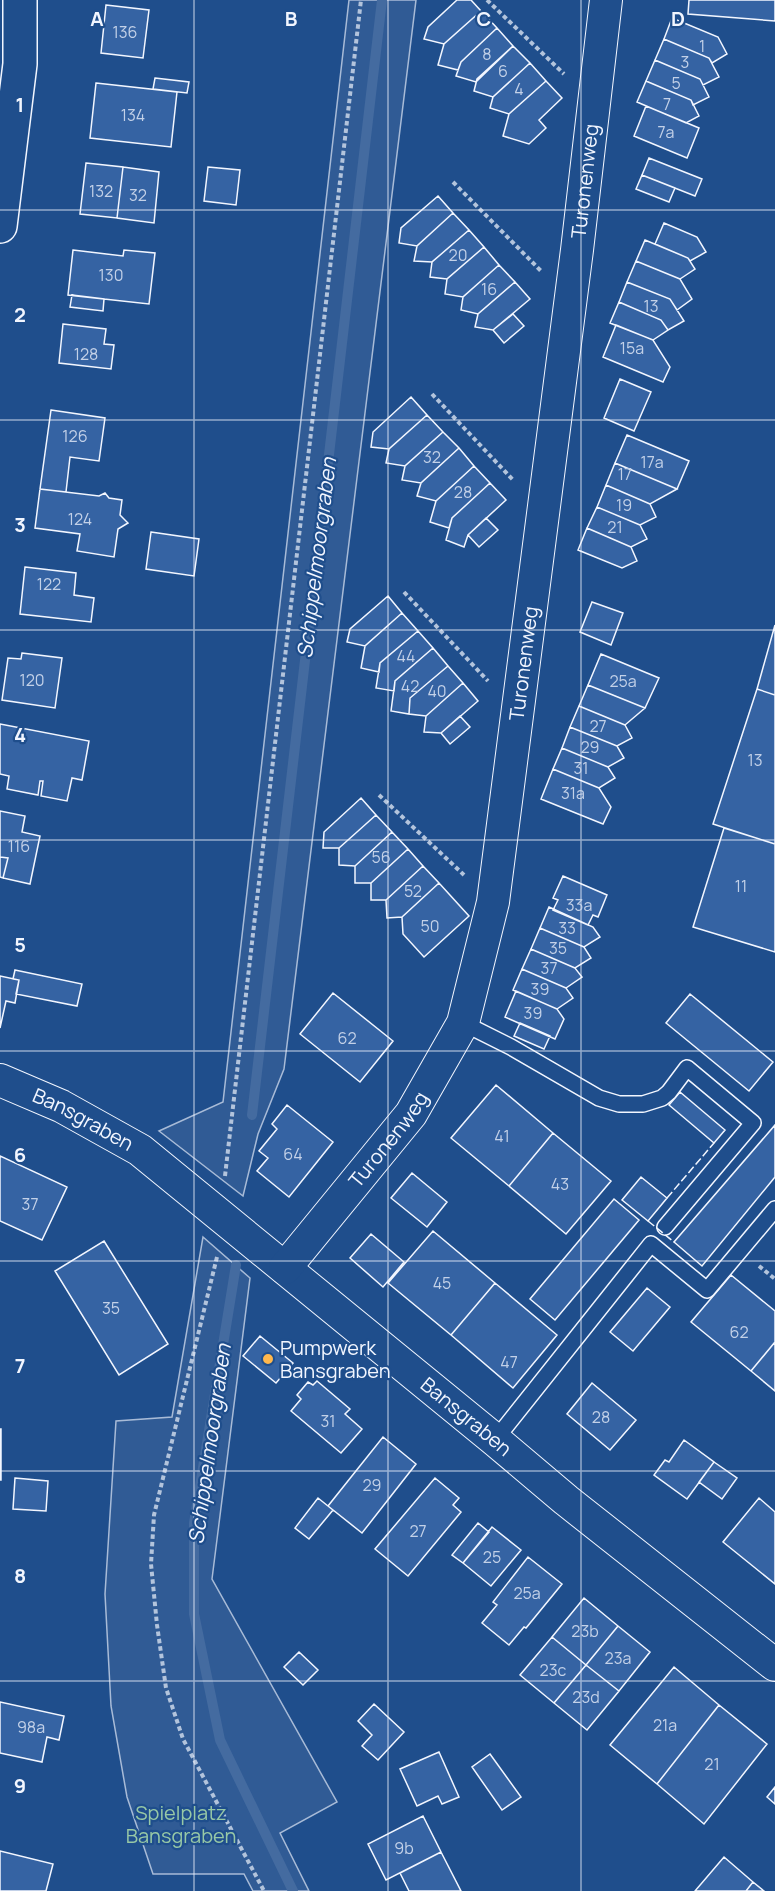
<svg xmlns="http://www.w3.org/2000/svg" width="775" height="1891" font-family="Manrope,sans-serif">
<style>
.built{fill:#305b95;stroke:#a8bbd7;stroke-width:1.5}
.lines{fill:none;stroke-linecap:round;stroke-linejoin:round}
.stream{stroke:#446ba0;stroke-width:10}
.building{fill:#3563a3;stroke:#f2f6ff;stroke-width:1.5}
.service-casing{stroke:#f2f6ff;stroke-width:18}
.minor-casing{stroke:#f2f6ff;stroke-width:34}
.tertiary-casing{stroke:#f2f6ff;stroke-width:36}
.path{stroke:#b3c4dc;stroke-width:4;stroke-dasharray:4.5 3;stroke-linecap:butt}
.service{stroke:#1f4e8c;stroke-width:15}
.minor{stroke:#1f4e8c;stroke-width:32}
.tertiary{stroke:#1f4e8c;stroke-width:33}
.fence{stroke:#f2f6ff;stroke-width:1.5;stroke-dasharray:8 3;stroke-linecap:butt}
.grid{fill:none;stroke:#f2f6ff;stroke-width:1.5;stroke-opacity:0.55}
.poi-dot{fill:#ffb74d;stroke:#1f4e8c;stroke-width:2}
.labels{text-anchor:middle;stroke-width:4.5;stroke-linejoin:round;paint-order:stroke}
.number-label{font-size:16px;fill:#c3d1e8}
.street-label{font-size:20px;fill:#f2f6ff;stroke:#1f4e8c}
.poi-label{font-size:20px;fill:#f2f6ff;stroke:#1f4e8c;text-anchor:start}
.park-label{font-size:20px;fill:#97c8a6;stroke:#1f4e8c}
.water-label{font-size:21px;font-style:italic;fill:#f2f6ff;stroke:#1f4e8c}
.grid-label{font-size:20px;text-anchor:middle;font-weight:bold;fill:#f2f6ff;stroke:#1f4e8c;stroke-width:4.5;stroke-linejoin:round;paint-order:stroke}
</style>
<rect width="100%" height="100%" fill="#1f4e8c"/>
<!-- built -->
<path class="built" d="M 349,0 L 416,0 L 284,1069 L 258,1134 L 243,1196 L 159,1131 L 223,1102 Z
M 203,1237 L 250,1278 L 212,1579 L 337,1802 L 280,1833 L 309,1891 L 253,1891 L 244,1874 L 153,1874 L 127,1797 L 111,1706 L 105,1594 L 116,1421 L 172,1417 Z"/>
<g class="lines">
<!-- stream -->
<path class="stream" d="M 252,1115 L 382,0
M 236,1265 L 194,1523 L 194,1614 L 220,1740 L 293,1891"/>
</g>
<!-- building -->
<path class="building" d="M 457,0 L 471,0 L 481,11 L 444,44 L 424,39 L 428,27 Z
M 689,0 L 775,0 L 775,21 L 688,14 Z
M 106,5 L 149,10 L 143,58 L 101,53 Z
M 481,11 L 497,28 L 461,62 L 458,70 L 438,65 L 444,44 Z
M 672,18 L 718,37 L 727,54 L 712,63 L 709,58 L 664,39 Z
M 497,28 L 513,46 L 476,82 L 456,76 L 461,62 Z
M 664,39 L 709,58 L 719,77 L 703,85 L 700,79 L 655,60 Z
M 513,46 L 530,63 L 493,97 L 474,91 L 477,79 Z
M 655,60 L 700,79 L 709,97 L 693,105 L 691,100 L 646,81 Z
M 530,63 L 546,81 L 509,114 L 490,108 L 493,97 Z
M 155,78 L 189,82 L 187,93 L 153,89 Z
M 546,81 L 562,98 L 539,120 L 546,128 L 529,144 L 503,136 L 509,114 Z
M 646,81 L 691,100 L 699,116 L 686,123 L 637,102 Z
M 96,83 L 177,92 L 171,147 L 90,138 Z
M 646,106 L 699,128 L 687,158 L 634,136 Z
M 649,158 L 702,179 L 695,196 L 642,175 Z
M 86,163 L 123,167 L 117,218 L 80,214 Z
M 123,167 L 159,172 L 154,223 L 117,218 Z
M 208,167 L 240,170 L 236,205 L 204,201 Z
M 642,175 L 675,188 L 669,202 L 636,189 Z
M 438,196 L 453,213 L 417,246 L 399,243 L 401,228 Z
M 453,213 L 469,230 L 432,262 L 414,261 L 417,246 Z
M 664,223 L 697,237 L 706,252 L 690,261 L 688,258 L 655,244 Z
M 469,230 L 484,247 L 447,279 L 430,277 L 432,262 Z
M 645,240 L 688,258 L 695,269 L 680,279 L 636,261 Z
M 484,247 L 499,265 L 463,297 L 445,294 L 447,279 Z
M 73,250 L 123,256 L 124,250 L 155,253 L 149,304 L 68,295 Z
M 636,261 L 680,279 L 692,299 L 677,310 L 670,299 L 627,282 Z
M 499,265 L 515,282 L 478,314 L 461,310 L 463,297 Z
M 515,282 L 530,299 L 493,330 L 475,327 L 478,314 Z
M 627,282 L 670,299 L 684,321 L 668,330 L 661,320 L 619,302 Z
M 72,295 L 104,299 L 103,311 L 70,307 Z
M 619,302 L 661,320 L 668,330 L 653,340 L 610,323 Z
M 513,314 L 524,326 L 504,343 L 493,330 Z
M 63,324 L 106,329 L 104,344 L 114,345 L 111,369 L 59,363 Z
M 616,325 L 653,340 L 670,367 L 663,382 L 603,357 Z
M 620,379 L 651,392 L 634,431 L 604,418 Z
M 411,397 L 427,415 L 389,449 L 371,447 L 373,432 Z
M 51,410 L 105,418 L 99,461 L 70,457 L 66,492 L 40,489 Z
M 427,415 L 443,432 L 405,466 L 386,463 L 389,449 Z
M 443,432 L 459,448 L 421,483 L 402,480 L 405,466 Z
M 627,435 L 689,461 L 677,489 L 615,463 Z
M 459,448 L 474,466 L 436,501 L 417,496 L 421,483 Z
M 615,463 L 677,489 L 650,504 L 606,485 Z
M 474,466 L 490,483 L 452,518 L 449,528 L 430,522 L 436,501 Z
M 490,483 L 506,500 L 468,535 L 464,547 L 446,540 L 452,518 Z
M 606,485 L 650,504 L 656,517 L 640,525 L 597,507 Z
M 40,489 L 99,496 L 105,493 L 109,498 L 122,500 L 120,515 L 128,523 L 118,529 L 114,557 L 77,551 L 80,534 L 35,528 Z
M 597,507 L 640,525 L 647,539 L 631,547 L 587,528 Z
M 486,518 L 498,530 L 479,547 L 468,535 Z
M 587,528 L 631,547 L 637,561 L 622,568 L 578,550 Z
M 151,532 L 199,539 L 194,576 L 146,569 Z
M 25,567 L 76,573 L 74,595 L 94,598 L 91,622 L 20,614 Z
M 388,596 L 402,613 L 365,646 L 347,642 L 350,629 Z
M 592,602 L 623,613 L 611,645 L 580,632 Z
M 402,613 L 418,631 L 380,663 L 379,672 L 361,668 L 365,646 Z
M 775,625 L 775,695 L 757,689 Z
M 418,631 L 433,648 L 395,681 L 394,691 L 376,688 L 380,663 Z
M 433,648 L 448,666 L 410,698 L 409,714 L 391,711 L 395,681 Z
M 22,653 L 62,658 L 55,708 L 2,700 L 8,658 L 21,659 Z
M 601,654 L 659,678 L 645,708 L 588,685 Z
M 448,666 L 463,683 L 426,716 L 409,714 L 410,698 Z
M 463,683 L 478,701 L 441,733 L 424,732 L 426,716 Z
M 588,685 L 645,708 L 625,725 L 579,706 Z
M 757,689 L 775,695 L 775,844 L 713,824 Z
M 579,706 L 625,725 L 632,738 L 617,746 L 570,727 Z
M 460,716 L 470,727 L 450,744 L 441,733 Z
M 0,724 L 89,741 L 82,780 L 72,778 L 67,801 L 41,796 L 43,781 L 40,781 L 38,795 L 7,789 L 9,776 L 0,774 Z
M 570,727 L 617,746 L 624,758 L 608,767 L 562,748 Z
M 562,748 L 608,767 L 615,778 L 599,788 L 553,769 Z
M 553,769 L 599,788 L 611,807 L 603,824 L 541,799 Z
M 361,798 L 376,815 L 339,848 L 323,848 L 324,832 Z
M 0,811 L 25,816 L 22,832 L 40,836 L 30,884 L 3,878 L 8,858 L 0,857 Z
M 376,815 L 392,832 L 355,866 L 339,865 L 339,848 Z
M 724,828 L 775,844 L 775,952 L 693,927 Z
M 392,832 L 408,849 L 371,883 L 355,883 L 355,866 Z
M 408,849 L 423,866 L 386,900 L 371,900 L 371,883 Z
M 0,857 L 8,858 L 3,878 L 0,877 Z
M 423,866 L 439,883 L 402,917 L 387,918 L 386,900 Z
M 563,876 L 607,895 L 598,917 L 593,915 L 588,925 L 553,910 L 558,900 L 553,898 Z
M 439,883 L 469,916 L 424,957 L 403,934 L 402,917 Z
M 549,907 L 593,927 L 600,937 L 584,947 L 540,928 Z
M 540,928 L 584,947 L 591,958 L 575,968 L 531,949 Z
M 531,949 L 575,968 L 582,977 L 566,988 L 522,969 Z
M 522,969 L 566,988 L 573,998 L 557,1009 L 513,990 Z
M 15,970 L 82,984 L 77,1006 L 16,994 L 19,980 L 13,979 Z
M 0,976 L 19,980 L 15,1003 L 6,1001 L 0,1028 Z
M 516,991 L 557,1009 L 564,1019 L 555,1039 L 505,1017 Z
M 333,993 L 393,1041 L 360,1082 L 300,1034 Z
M 690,994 L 773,1062 L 749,1091 L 666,1023 Z
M 520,1023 L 550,1036 L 544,1049 L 514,1036 Z
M 496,1085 L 553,1133 L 509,1186 L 451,1138 Z
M 680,1092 L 725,1130 L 714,1143 L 669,1105 Z
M 287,1105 L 333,1142 L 289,1197 L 257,1171 L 268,1158 L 259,1151 L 277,1129 L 272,1124 Z
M 775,1125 L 775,1177 L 702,1266 L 674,1242 Z
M 553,1133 L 611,1181 L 566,1234 L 509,1186 Z
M 0,1156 L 67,1187 L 42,1240 L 0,1221 Z
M 412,1173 L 447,1202 L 427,1227 L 391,1198 Z
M 641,1177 L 667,1198 L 648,1221 L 622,1200 Z
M 614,1199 L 639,1220 L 555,1320 L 530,1299 Z
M 433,1231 L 495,1283 L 451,1335 L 388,1283 Z
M 371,1234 L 404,1262 L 383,1287 L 350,1258 Z
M 104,1241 L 168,1344 L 119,1375 L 55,1271 Z
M 731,1275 L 775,1311 L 775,1342 L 751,1371 L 691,1322 Z
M 495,1283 L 557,1335 L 513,1388 L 451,1335 Z
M 647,1288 L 670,1307 L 633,1351 L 610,1332 Z
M 260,1336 L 293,1363 L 276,1383 L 243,1356 Z
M 775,1342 L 775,1391 L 751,1371 Z
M 317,1381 L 350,1409 L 345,1414 L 362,1429 L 341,1453 L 291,1411 L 301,1399 L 297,1395 L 308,1382 L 313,1385 Z
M 592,1383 L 636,1420 L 610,1450 L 567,1414 Z
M 0,1429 L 1,1429 L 1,1480 L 0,1480 Z
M 383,1437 L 416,1464 L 362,1533 L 328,1506 Z
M 684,1440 L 714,1462 L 687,1499 L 654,1475 L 665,1460 L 669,1462 Z
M 714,1462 L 737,1478 L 722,1499 L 699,1482 Z
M 15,1478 L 48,1481 L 46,1511 L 13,1509 Z
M 435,1478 L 459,1498 L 453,1505 L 461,1512 L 408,1576 L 375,1549 Z
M 318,1498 L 333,1510 L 309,1539 L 295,1528 Z
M 759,1498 L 775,1512 L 775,1584 L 723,1542 Z
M 478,1523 L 489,1532 L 463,1563 L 452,1555 Z
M 492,1527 L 521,1550 L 491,1586 L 463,1563 Z
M 528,1557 L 562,1584 L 526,1628 L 524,1627 L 509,1645 L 482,1623 L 497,1605 L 493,1602 Z
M 584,1598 L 618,1626 L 586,1665 L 552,1637 Z
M 618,1626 L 650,1652 L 619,1691 L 586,1665 Z
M 552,1637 L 586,1665 L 554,1703 L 520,1675 Z
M 299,1652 L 318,1670 L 303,1685 L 284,1667 Z
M 586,1665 L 619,1691 L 587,1730 L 554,1703 Z
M 674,1667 L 719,1705 L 657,1784 L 610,1745 Z
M 0,1702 L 64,1716 L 59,1740 L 47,1737 L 42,1762 L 0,1753 Z
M 374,1704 L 404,1732 L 378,1760 L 362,1746 L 372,1735 L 358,1721 Z
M 719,1705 L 767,1744 L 704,1824 L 657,1784 Z
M 439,1752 L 459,1797 L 442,1804 L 438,1796 L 417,1806 L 400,1769 Z
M 490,1754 L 521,1797 L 502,1810 L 472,1767 Z
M 775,1787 L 775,1804 L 767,1797 Z
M 423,1816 L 441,1852 L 386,1880 L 368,1844 Z
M 0,1851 L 53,1864 L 46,1891 L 0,1891 Z
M 441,1852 L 461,1891 L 409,1891 L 400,1873 Z
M 724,1857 L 753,1882 L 746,1891 L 695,1891 Z
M 753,1882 L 764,1891 L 746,1891 Z"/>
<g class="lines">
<!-- service casing -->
<g class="service-casing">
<path id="service" d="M 463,1023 L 511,1047 L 599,1098 L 619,1104 L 643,1104 L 662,1098 L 669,1092 L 687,1068 L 753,1123 L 665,1227
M 495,1440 L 651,1244 L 707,1290 L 775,1209"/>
</g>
<!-- minor casing -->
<g class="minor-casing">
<g id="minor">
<path id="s1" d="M 0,1080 L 61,1106 L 140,1150 L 495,1440 L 566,1500 L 775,1665"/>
<path id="s2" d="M 285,1268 L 411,1114 L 463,1023 L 493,902 L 577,250 L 606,0"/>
</g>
</g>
<!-- tertiary casing -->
<g class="tertiary-casing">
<path id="tertiary" d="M 0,226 L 20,64 L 20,0"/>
</g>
<!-- path -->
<path class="path" d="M 487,0 L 564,74
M 453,182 L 541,271
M 432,394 L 514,481
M 404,592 L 488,681
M 379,795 L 464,875
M 225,1176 L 361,0
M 217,1257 L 154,1515 L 151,1564 L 157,1625 L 166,1688 L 183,1739 L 264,1891
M 759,1266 L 775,1279"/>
<!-- service -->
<use href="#service" class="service"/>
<!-- minor -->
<use href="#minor" class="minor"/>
<!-- tertiary -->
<use href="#tertiary" class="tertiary"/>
<!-- fence -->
<path class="fence" d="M 667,1198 L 714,1143
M 648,1221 L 674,1242"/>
</g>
<!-- grid -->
<path class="grid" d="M 194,0 L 194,1891M 388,0 L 388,1891M 581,0 L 581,1891M 0,210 L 775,210M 0,420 L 775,420M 0,630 L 775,630M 0,840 L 775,840M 0,1051 L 775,1051M 0,1261 L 775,1261M 0,1471 L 775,1471M 0,1681 L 775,1681"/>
<!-- markers -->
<circle class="poi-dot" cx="268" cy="1359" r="6"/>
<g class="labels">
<!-- number labels -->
<g class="number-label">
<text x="125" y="38">136</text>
<text x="702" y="52">1</text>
<text x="487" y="60">8</text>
<text x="685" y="68">3</text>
<text x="503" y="77">6</text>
<text x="676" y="89">5</text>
<text x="519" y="95">4</text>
<text x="667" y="110">7</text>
<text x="133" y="121">134</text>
<text x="666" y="138">7a</text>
<text x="101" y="197">132</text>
<text x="138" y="201">32</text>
<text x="458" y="261">20</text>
<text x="111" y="281">130</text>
<text x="489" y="295">16</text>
<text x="651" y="312">13</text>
<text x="632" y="354">15a</text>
<text x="86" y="360">128</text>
<text x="75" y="442">126</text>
<text x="432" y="463">32</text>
<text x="652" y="468">17a</text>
<text x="625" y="480">17</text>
<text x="463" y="498">28</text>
<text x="624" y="511">19</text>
<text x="80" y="525">124</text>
<text x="615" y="533">21</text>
<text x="49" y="590">122</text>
<text x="406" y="662">44</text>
<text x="32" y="686">120</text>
<text x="623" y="687">25a</text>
<text x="410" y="692">42</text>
<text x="437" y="697">40</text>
<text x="598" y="732">27</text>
<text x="590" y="753">29</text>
<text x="755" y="766">13</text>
<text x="581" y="774">31</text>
<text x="573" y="799">31a</text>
<text x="19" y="852">116</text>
<text x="381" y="863">56</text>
<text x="741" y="892">11</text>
<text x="413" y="897">52</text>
<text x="579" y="911">33a</text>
<text x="430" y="932">50</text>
<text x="567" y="934">33</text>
<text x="558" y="954">35</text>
<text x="549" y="974">37</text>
<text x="540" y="995">39</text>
<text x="533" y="1019">39</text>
<text x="347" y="1044">62</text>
<text x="502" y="1142">41</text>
<text x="293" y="1160">64</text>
<text x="560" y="1190">43</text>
<text x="30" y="1210">37</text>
<text x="442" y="1289">45</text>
<text x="111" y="1314">35</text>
<text x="739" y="1338">62</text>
<text x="509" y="1368">47</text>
<text x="601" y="1423">28</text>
<text x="328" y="1427">31</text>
<text x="372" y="1491">29</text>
<text x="418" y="1537">27</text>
<text x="492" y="1563">25</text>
<text x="527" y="1599">25a</text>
<text x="585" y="1637">23b</text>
<text x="618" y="1664">23a</text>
<text x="553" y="1676">23c</text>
<text x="586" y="1703">23d</text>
<text x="665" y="1731">21a</text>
<text x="31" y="1733">98a</text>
<text x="712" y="1770">21</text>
<text x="404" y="1854">9b</text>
</g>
<!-- street labels -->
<g class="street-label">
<text dy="7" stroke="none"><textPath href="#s2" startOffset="1155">Turonenweg</textPath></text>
<text dy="7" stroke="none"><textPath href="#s2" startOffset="669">Turonenweg</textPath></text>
<text dy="7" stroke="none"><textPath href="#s1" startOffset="92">Bansgraben</textPath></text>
<text dy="7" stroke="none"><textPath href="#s2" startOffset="165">Turonenweg</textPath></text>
<text dy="7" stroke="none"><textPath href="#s1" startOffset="578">Bansgraben</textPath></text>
</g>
<!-- poi labels -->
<g class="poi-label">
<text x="280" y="1355">Pumpwerk<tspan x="280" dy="23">Bansgraben</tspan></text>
</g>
<!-- park labels -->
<g class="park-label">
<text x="181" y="1820">Spielplatz<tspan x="181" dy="23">Bansgraben</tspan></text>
</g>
<!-- water labels -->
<g class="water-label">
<text transform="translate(317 558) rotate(-83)" y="7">Schippelmoorgraben</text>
<text transform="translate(210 1444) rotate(-82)" y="7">Schippelmoorgraben</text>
</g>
</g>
<g class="grid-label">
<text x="97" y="26">A</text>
<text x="291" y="26">B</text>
<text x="484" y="26">C</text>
<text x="678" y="26">D</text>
<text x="20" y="112">1</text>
<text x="20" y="322">2</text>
<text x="20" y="532">3</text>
<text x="20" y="742">4</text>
<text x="20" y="952">5</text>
<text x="20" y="1162">6</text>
<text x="20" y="1373">7</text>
<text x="20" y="1583">8</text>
<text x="20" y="1793">9</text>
</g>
</svg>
